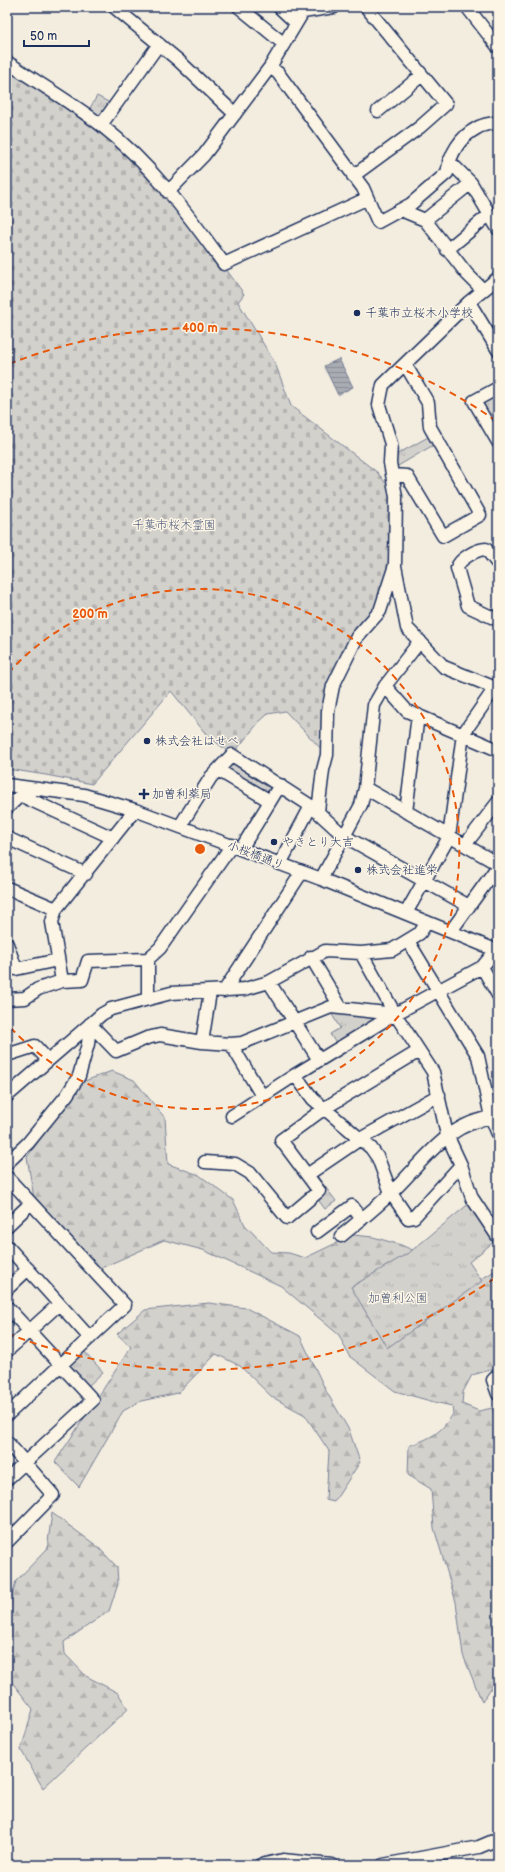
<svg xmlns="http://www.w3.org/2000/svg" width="505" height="1872" font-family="'Balsamiq Sans','Klee One',sans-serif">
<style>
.forest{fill:url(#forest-firs);stroke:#778095}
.cemetery{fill:url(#cemetery-stones);stroke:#778095}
.park{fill:url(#park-tufts);stroke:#778095}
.water{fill:url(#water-rules);stroke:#707a91}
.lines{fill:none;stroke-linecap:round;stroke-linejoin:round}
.minor-casing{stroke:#1b2f5e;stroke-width:15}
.minor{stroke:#fcf5e5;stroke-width:12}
.ring{fill:none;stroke:#e8590c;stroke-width:2;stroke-dasharray:7 5}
.poi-dot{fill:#1b2f5e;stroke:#fcf5e5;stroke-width:1.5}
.labels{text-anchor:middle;stroke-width:3;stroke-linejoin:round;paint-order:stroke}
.poi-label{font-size:12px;fill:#1b2f5e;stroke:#fcf5e5;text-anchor:start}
.park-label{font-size:12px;fill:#49587a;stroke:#fcf5e5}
.street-label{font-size:12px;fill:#1b2f5e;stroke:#fcf5e5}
.centre{fill:#e8590c;stroke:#fcf5e5;stroke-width:2}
.ring-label{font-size:12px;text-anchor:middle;font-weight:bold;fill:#e8590c;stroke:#fcf5e5;stroke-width:3;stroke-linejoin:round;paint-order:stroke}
</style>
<defs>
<pattern id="forest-firs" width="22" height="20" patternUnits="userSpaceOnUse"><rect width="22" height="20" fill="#d3d1cc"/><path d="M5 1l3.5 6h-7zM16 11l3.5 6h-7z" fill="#b5b4b2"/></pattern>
<pattern id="cemetery-stones" width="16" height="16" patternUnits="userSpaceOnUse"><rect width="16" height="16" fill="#d3d1cc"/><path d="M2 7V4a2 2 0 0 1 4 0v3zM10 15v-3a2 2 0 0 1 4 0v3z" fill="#b5b4b2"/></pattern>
<pattern id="park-tufts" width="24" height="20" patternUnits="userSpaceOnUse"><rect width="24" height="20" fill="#d3d1cc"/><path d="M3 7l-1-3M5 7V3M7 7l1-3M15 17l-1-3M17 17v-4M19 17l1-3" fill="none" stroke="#b5b4b2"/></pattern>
<pattern id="water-rules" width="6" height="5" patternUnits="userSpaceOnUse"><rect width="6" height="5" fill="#a9acb3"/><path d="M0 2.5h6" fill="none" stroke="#898c95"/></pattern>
</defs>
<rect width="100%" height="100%" fill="#f3ede0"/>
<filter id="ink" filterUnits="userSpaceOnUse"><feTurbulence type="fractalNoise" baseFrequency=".025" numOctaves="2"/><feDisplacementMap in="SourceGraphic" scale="8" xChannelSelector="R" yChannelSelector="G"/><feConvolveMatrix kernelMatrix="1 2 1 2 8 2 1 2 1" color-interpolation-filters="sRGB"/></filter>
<g filter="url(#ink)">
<!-- forest -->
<path class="forest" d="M 112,1071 L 134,1080 L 165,1118 L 168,1164 L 199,1175 L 233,1200 L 245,1225 L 271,1252 L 289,1253 L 305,1258 L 353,1235 L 373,1237 L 401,1245 L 417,1252 L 460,1292 L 498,1269 L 498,1368 L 472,1375 L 463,1392 L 462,1404 L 479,1411 L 492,1408 L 498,1425 L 498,1677 L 482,1702 L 463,1655 L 456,1602 L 434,1528 L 431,1489 L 408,1475 L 409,1446 C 432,1437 439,1435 453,1414 L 452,1406 L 434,1402 L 395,1391 L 349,1356 L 339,1335 L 281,1286 L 203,1250 L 164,1240 L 99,1269 L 34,1198 L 27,1157 L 82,1082 Z
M 209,1303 L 246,1308 L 300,1336 L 326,1391 L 349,1430 L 360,1462 L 334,1502 L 326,1500 L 329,1451 L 305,1415 L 272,1397 L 240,1366 L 216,1354 L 178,1393 L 141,1401 L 123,1411 L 79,1487 L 55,1462 L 131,1347 L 117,1334 L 145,1310 Z
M 52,1513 L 97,1546 L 117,1567 L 118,1584 L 109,1611 L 64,1642 L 65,1654 L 86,1676 L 118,1693 L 128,1709 L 43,1788 L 21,1750 L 33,1709 L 11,1681 L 7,1653 L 7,1616 L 16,1581 L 47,1549 Z"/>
<!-- cemetery -->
<path class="cemetery" d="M 7,67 L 134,157 L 197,229 L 244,294 L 238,302 L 275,363 L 291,406 L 378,473 L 396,497 L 395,565 L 386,592 L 333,686 L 327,755 L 285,711 L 268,714 L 259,722 L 232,755 L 206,734 L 171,691 L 92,784 L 46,775 L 7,769 Z"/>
<!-- park -->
<path class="park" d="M 97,96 L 112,104 L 103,118 L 87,113 Z
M 498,393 L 498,421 L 493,412 L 487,416 L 480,403 Z
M 430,436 L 435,444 L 393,469 L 392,457 Z
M 231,761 L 274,783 L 267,795 L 225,768 Z
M 330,1011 L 378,1015 L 378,1020 L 337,1045 L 330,1034 L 340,1028 Z
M 314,1172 L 336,1201 L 325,1209 L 316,1197 Z
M 471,1202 L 496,1240 L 469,1262 L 482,1281 L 387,1348 L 351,1287 L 410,1252 Z
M 84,1351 L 103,1372 L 87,1387 L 70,1370 L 70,1363 Z"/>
<!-- water -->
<path class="water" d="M 339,359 L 353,387 L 338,395 L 324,366 Z"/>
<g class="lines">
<!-- minor casing -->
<g class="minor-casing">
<path id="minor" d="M 114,7 L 178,60 L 235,114
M 239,7 L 284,44
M 279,7 L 296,23
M 467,7 L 498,47
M 303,12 L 334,7
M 7,62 C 38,83 71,102 101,125 C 150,163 188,214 224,264 L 366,199
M 270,67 L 278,73 L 363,188 L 378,222 L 411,204 L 447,173 C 450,154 460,137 477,128 C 483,124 492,124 498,122
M 378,111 L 422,75
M 101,125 L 159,44
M 449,161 L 471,183 L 498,229
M 353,176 L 420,127 L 446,104 L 366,7
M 168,192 L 204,155 L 270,67 L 306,7
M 401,210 L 425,220 L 467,274 L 483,290
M 425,220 L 471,183
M 447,250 L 490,214
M 469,302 L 498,350
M 498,388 L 474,401 L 498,442
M 392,475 L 407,476 L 443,536 L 480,515 L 430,427 L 428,403 L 405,364
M 498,564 L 486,549 C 477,549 459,559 457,568 L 468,606 L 498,620
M 395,566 L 407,628 L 444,667 L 498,689
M 385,686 L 407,711 L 498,750
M 218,770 L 270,801
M 7,785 L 84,795 L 135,810 L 321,879 L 498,951
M 365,788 L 498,864
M 20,795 L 113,838
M 7,808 L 25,791
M 318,811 L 323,770 L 327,755 L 328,711 L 333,686 L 357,637 L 380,611 L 395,565 L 396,497 L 390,463 L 391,444 L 379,405 L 383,385 L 469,302 L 498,278
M 406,812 L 418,715
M 180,826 L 211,777 L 232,755 L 311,806 L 344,836 L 469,906
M 7,838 L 86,874
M 465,845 L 498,802
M 241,849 L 280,785
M 280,864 L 311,806
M 321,879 L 361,805 L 365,788 L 374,705 L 385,686 L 420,641
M 7,888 L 56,909
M 406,913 L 449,837 L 463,734 L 495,688
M 451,931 L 498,866
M 408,941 L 478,1056 L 491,1117 L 498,1134
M 7,944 L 16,969 L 58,960
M 361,953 L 395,1014 L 433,1072 L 447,1135 L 461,1165 L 472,1198 L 498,1237
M 311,957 L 341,1008
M 482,967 L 498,995
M 62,981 L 52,922 L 56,909 L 135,810
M 269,982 L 319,1060
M 224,991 L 302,872
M 148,998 L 148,959
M 7,999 L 25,998 L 38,989 L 62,981 L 82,980 L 88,961 L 148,959 L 160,948 L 232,845
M 90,1024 L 116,1051 L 147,1038 L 160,1035 L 202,1042 L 231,1044 L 242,1043 L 331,1007 L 395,1014
M 202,1042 L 210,992
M 231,1044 L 262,1096
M 7,1055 L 35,1046 L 48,1060
M 295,1075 L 313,1099 L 371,1148 L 378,1158 L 391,1193 L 408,1218 L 414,1217 L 461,1165
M 7,1096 L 102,1014 L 111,1009 L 171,993 L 245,989 L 269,982 L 325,951 L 361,953 L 392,950 L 420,933 L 427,922
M 232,1116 L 295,1075 L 395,1014 L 482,967 L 498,948
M 205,1162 L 235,1164 L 250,1173 L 287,1218 L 319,1191 L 281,1140 L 325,1108 L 419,1051
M 7,1163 L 28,1143 L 67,1095 L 79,1076 L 88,1044 L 90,1024
M 307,1175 L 360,1139 L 439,1095
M 7,1177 L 125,1305 L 7,1415
M 7,1226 L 31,1203
M 317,1232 L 352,1206 L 362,1219
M 341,1236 C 358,1222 376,1208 392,1192 C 426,1159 447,1122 498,1116
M 7,1246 L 90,1338
M 7,1289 L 28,1269
M 7,1307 L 93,1400 L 7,1479
M 7,1351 L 59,1304
M 498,1375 L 493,1380 L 498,1394
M 7,1442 L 53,1495 L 7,1542
M 260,1865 L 283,1860 L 332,1865
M 383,1865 L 479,1847 L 498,1839"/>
</g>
<!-- minor -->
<use href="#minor" class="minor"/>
</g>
</g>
<!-- distance rings -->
<g class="ring">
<path d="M8 673A260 260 0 1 1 8 1025"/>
<path d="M495 1278A521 521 0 0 1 9 1334M9 364A521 521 0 0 1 495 420"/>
</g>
<!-- markers -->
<g class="poi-dot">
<circle cx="357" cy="313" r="4"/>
<circle cx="147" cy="741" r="4"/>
<path d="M142 788h4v4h4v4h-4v4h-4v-4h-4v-4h4z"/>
<circle cx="274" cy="842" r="4"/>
<circle cx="358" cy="870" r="4"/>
</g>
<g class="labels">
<!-- poi labels -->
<g class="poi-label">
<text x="365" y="317">千葉市立桜木小学校</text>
<text x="155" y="745">株式会社はせべ</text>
<text x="152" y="798">加曽利薬局</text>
<text x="282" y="846">やきとり大吉</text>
<text x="366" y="874">株式会社進栄</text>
</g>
<!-- park labels -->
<g class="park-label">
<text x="174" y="529">千葉市桜木霊園</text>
<text x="398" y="1302">加曽利公園</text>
</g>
<!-- street labels -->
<g class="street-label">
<text transform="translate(256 855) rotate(21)" y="4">小桜橋通り</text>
</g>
</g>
<circle cx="200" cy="849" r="6" class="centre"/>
<g class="ring-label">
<text x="200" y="332">400 m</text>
<text x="90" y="618">200 m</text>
</g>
<!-- margin -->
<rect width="505" height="1872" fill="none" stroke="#fcf5e5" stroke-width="24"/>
<rect x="12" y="12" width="481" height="1848" fill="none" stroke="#1b2f5e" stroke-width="1.5" filter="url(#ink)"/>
<!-- scale -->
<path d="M24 40v6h65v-6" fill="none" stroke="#1b2f5e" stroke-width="2"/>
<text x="30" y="40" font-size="12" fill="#1b2f5e" stroke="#fcf5e5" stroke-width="3" paint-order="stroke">50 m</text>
</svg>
